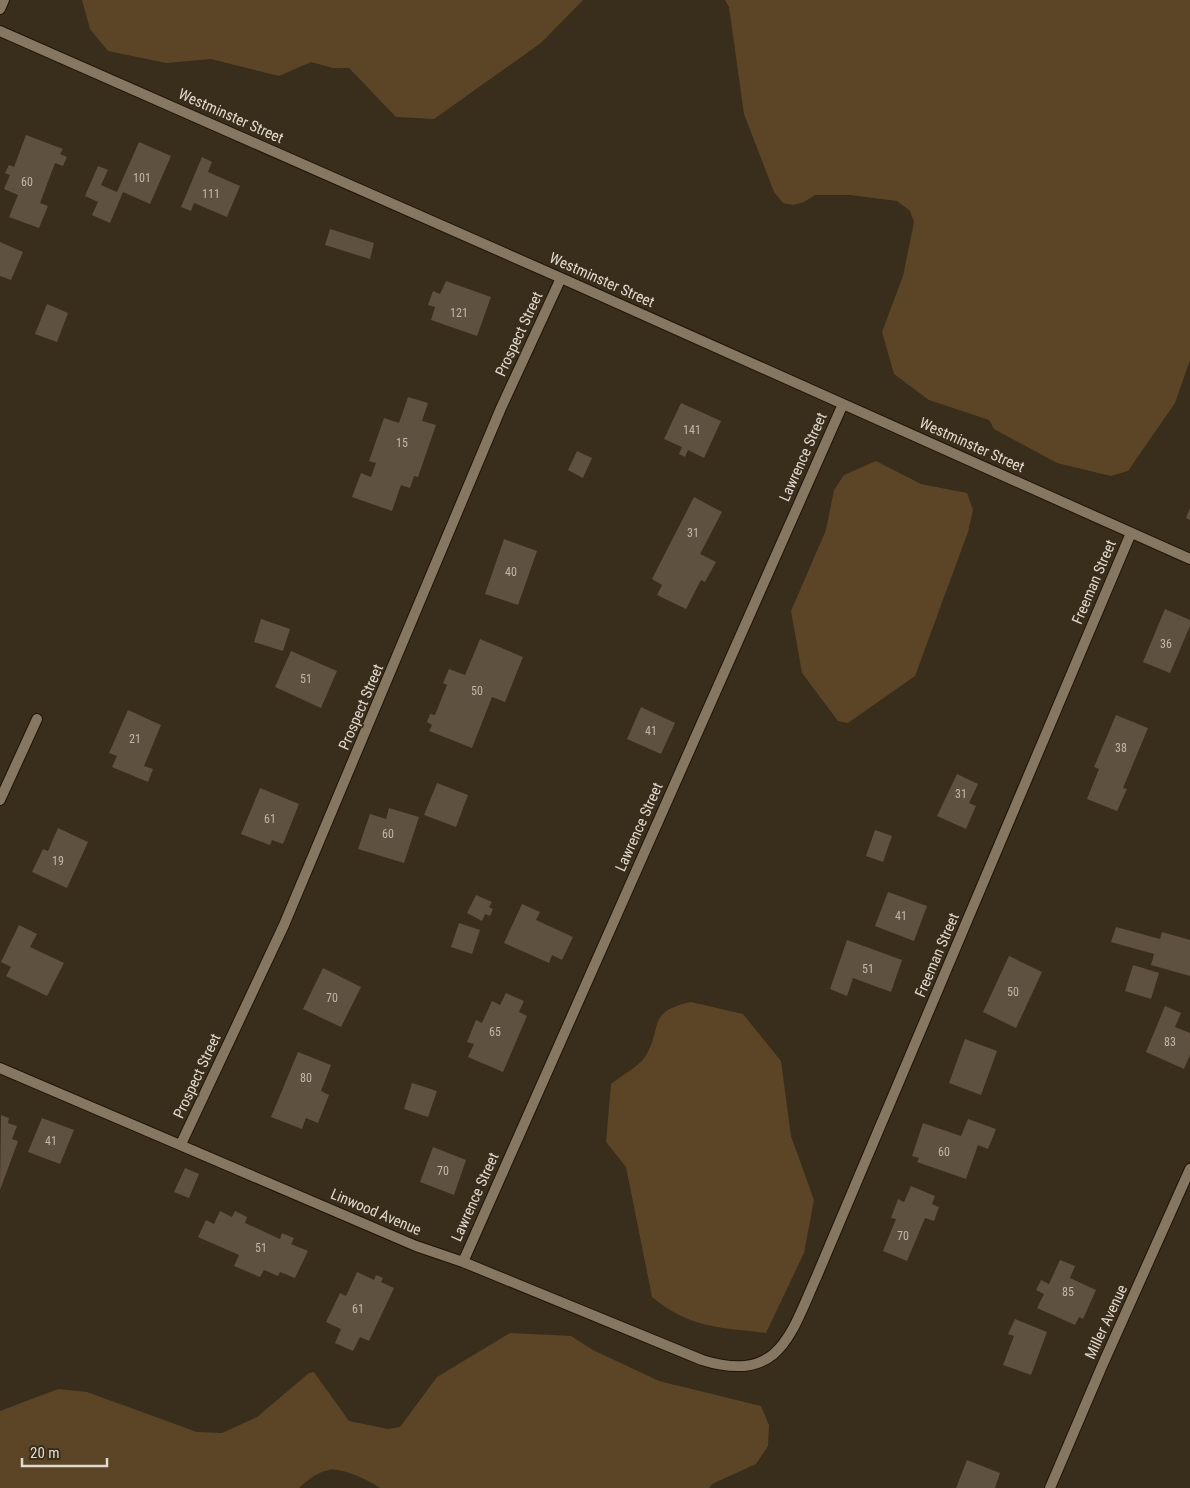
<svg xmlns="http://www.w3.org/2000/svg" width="1190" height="1488" font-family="'Roboto Condensed',sans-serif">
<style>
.green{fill:#5b4526}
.building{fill:#5f513f}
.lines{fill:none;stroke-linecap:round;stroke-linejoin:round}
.minor-casing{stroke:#201505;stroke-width:12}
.minor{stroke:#867763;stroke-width:10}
.labels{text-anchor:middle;stroke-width:4;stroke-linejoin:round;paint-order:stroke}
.number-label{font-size:12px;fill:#c0b7aa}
.street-label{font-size:15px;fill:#e1d9ce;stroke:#392d1b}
</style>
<rect width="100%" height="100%" fill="#392d1b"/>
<!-- green -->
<path class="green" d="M 82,0 L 583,0 L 541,43 L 434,119 L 396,117 L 349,68 L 333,68 L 311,62 L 279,76 L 211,59 L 166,63 L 108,51 L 90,29 Z
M 725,0 L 1190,0 L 1190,360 L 1175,403 L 1128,471 L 1111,476 L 1057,463 L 994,429 L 989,420 L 929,400 L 894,374 L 882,332 L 903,276 L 914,222 L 910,211 L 897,201 L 850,195 L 815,195 L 804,202 L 793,205 L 783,203 L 774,192 L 744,114 L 729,7 Z
M 876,461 L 921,484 L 967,493 L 973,510 L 968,532 L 915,676 L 848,723 L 838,721 L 802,673 L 791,611 L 826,530 L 834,490 L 844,475 Z
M 691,1002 L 743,1014 L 781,1061 L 791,1136 L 814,1200 L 804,1253 L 766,1333 C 719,1327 691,1329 652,1297 L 626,1167 L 606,1142 L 611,1084 C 621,1076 638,1067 645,1057 C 664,1027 645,1012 691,1002 Z
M 510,1333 L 571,1336 L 593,1350 L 659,1381 L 761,1406 L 769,1425 L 768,1446 L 756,1464 L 712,1484 L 709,1488 L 380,1488 C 370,1481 341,1467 329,1470 C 317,1472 308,1480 299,1488 L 0,1488 L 0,1411 L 58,1389 L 87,1392 L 197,1432 L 222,1433 L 257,1417 L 309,1373 L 314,1372 L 349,1421 L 388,1429 L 400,1427 L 437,1377 Z"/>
<!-- building -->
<path class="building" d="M 26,135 L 63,149 L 60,154 L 67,157 L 63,166 L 55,163 L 40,203 L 48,206 L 39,228 L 9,217 L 18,195 L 4,189 L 10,175 L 5,173 L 9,165 L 14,167 Z
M 139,142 L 171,156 L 150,204 L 123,192 L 110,223 L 92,215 L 98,202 L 85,196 L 98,166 L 108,170 L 101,185 L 117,192 Z
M 202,157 L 212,162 L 208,172 L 240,186 L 227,217 L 194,203 L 191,211 L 181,207 Z
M 330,229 L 374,243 L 370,259 L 325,245 Z
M 0,242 L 23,252 L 11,280 L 0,276 Z
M 446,281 L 491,297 L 477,336 L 431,320 L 435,307 L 428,305 L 433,291 L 440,294 Z
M 47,304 L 68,313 L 57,342 L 35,334 Z
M 408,397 L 428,403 L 422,421 L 436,425 L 418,477 L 414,476 L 410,488 L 401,485 L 392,511 L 352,497 L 361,473 L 371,477 L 376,463 L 369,461 L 384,418 L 399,423 Z
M 681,403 L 721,421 L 704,458 L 688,450 L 685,457 L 679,454 L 682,447 L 664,439 Z
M 577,451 L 592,458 L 583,478 L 568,470 Z
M 694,497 L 722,512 L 700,554 L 716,562 L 705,582 L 701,580 L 686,609 L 657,595 L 662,585 L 652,579 Z
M 1190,508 L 1190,520 L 1186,518 Z
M 504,539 L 537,551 L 518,605 L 485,594 Z
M 1165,609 L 1190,620 L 1190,626 L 1170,673 L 1143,662 Z
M 261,619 L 290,629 L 283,651 L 254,642 Z
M 480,639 L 523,657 L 505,702 L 492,697 L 472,748 L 429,731 L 432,725 L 427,722 L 430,714 L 435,715 L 447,685 L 443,683 L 449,669 L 465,675 Z
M 291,651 L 337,671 L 321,708 L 275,687 Z
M 641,707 L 675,723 L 661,754 L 627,739 Z
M 128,710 L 161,725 L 144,766 L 153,769 L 148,782 L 112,767 L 117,756 L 109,753 Z
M 1116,715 L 1148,728 L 1123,788 L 1127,789 L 1117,811 L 1087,799 L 1099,769 L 1094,767 Z
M 957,774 L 978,784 L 969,803 L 976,806 L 966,829 L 937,816 Z
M 437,783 L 468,795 L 456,827 L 424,815 Z
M 260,788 L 299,804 L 283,844 L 272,840 L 270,845 L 241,834 Z
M 389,808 L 419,817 L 404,863 L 358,849 L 370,814 L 386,819 Z
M 58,828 L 88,842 L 67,888 L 32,872 L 43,849 L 48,851 Z
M 875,830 L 892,836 L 883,862 L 866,856 Z
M 888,892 L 927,906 L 914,941 L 875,926 Z
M 476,895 L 492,902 L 489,907 L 493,909 L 490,916 L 485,914 L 482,921 L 467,913 Z
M 522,904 L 540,912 L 536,920 L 573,937 L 562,960 L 552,955 L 549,963 L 504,943 Z
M 459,923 L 480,930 L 472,954 L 451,947 Z
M 19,925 L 37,934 L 30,947 L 64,963 L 47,996 L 6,976 L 11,967 L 1,962 Z
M 1116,927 L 1160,939 L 1162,932 L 1190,940 L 1190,976 L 1151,965 L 1154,954 L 1111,942 Z
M 847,940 L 902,960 L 891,992 L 853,978 L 847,996 L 830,989 Z
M 1009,956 L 1042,972 L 1016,1028 L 983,1012 Z
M 1133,965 L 1159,973 L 1151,999 L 1125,991 Z
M 323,968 L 361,987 L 341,1027 L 303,1009 Z
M 506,993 L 524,1001 L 519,1012 L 527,1016 L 503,1072 L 468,1057 L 474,1044 L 467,1042 L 476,1020 L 482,1023 L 492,1001 L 500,1005 Z
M 1165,1006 L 1181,1013 L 1175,1027 L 1190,1033 L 1190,1055 L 1184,1069 L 1146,1052 Z
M 965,1039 L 997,1051 L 981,1095 L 949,1083 Z
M 298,1052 L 331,1065 L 321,1091 L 329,1095 L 318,1123 L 306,1118 L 302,1129 L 271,1117 Z
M 412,1083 L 437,1091 L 428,1117 L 404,1109 Z
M 1,1115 L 9,1118 L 8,1123 L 17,1126 L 12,1139 L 18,1141 L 0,1190 Z
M 42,1118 L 74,1130 L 60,1164 L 28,1152 Z
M 968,1119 L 996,1129 L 988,1149 L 978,1145 L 966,1179 L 917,1162 L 919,1158 L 912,1156 L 923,1123 L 961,1136 Z
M 433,1147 L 466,1160 L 454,1195 L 420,1182 Z
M 185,1168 L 199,1174 L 189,1198 L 174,1192 Z
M 911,1186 L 935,1196 L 932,1204 L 939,1207 L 934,1221 L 925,1218 L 907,1261 L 883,1251 L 896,1219 L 891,1218 L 898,1199 L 904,1202 Z
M 220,1211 L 232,1217 L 235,1211 L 247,1217 L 245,1223 L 280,1239 L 282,1233 L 294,1238 L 291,1244 L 308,1251 L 295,1278 L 280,1272 L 278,1276 L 264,1270 L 260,1277 L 234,1266 L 239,1255 L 198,1237 L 206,1220 L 214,1224 Z
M 1060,1260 L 1075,1266 L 1070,1278 L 1096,1290 L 1083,1319 L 1079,1317 L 1075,1325 L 1037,1308 L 1044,1294 L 1036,1290 L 1041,1280 L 1049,1284 Z
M 357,1272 L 374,1280 L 376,1275 L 383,1278 L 381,1282 L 394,1288 L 369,1341 L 360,1337 L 353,1351 L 335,1343 L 341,1329 L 326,1322 L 340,1293 L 346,1296 Z
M 1015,1319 L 1047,1332 L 1031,1375 L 1003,1365 L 1014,1336 L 1008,1334 Z
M 967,1460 L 1000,1473 L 995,1488 L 956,1488 Z"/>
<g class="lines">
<!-- minor casing -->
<g class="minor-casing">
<path id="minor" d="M 0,9 L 4,0
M 0,31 L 561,278 L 1190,559
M 0,800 L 37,719
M 0,1068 L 416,1246 L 463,1262 L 702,1360 C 779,1384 790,1336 816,1278 L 1131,533
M 181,1144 L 284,925 L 501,408 L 561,278
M 463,1262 L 843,404
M 1050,1488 L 1102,1366 L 1190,1169"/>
</g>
<!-- minor -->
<use href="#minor" class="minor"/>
</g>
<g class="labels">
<!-- number labels -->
<g class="number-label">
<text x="142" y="182">101</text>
<text x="27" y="186">60</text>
<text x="211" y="198">111</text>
<text x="459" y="317">121</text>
<text x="692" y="434">141</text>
<text x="402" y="447">15</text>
<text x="693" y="537">31</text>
<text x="511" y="576">40</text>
<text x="1166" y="648">36</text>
<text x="306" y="683">51</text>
<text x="477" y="695">50</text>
<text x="651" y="735">41</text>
<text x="135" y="743">21</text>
<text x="1121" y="752">38</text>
<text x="961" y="798">31</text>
<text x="270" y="823">61</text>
<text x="388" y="838">60</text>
<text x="58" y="865">19</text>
<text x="901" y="920">41</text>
<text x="868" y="973">51</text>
<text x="1013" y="996">50</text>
<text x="332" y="1002">70</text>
<text x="495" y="1036">65</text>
<text x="1170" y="1046">83</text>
<text x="306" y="1082">80</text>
<text x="51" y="1145">41</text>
<text x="944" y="1156">60</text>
<text x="443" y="1175">70</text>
<text x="903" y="1240">70</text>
<text x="261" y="1252">51</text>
<text x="1068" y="1296">85</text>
<text x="358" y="1313">61</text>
</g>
<!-- street labels -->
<g class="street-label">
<text transform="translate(231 116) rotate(24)" y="5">Westminster Street</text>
<text transform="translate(602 280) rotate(24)" y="5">Westminster Street</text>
<text transform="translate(519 334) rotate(-65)" y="5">Prospect Street</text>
<text transform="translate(972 445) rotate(24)" y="5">Westminster Street</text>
<text transform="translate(803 457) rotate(-66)" y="5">Lawrence Street</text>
<text transform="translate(1094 582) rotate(-67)" y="5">Freeman Street</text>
<text transform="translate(361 707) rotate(-67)" y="5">Prospect Street</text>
<text transform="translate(639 827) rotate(-66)" y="5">Lawrence Street</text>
<text transform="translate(937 955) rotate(-67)" y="5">Freeman Street</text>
<text transform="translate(197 1076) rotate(-65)" y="5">Prospect Street</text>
<text transform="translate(475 1197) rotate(-66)" y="5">Lawrence Street</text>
<text transform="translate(376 1212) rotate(23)" y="5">Linwood Avenue</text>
<text transform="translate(1106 1322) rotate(-65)" y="5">Miller Avenue</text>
</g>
</g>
<!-- scale -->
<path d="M22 1458v8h85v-8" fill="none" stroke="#e1d9ce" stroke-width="2.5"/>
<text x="30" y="1458" font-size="15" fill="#e1d9ce" stroke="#392d1b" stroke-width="4" paint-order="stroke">20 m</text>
</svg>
